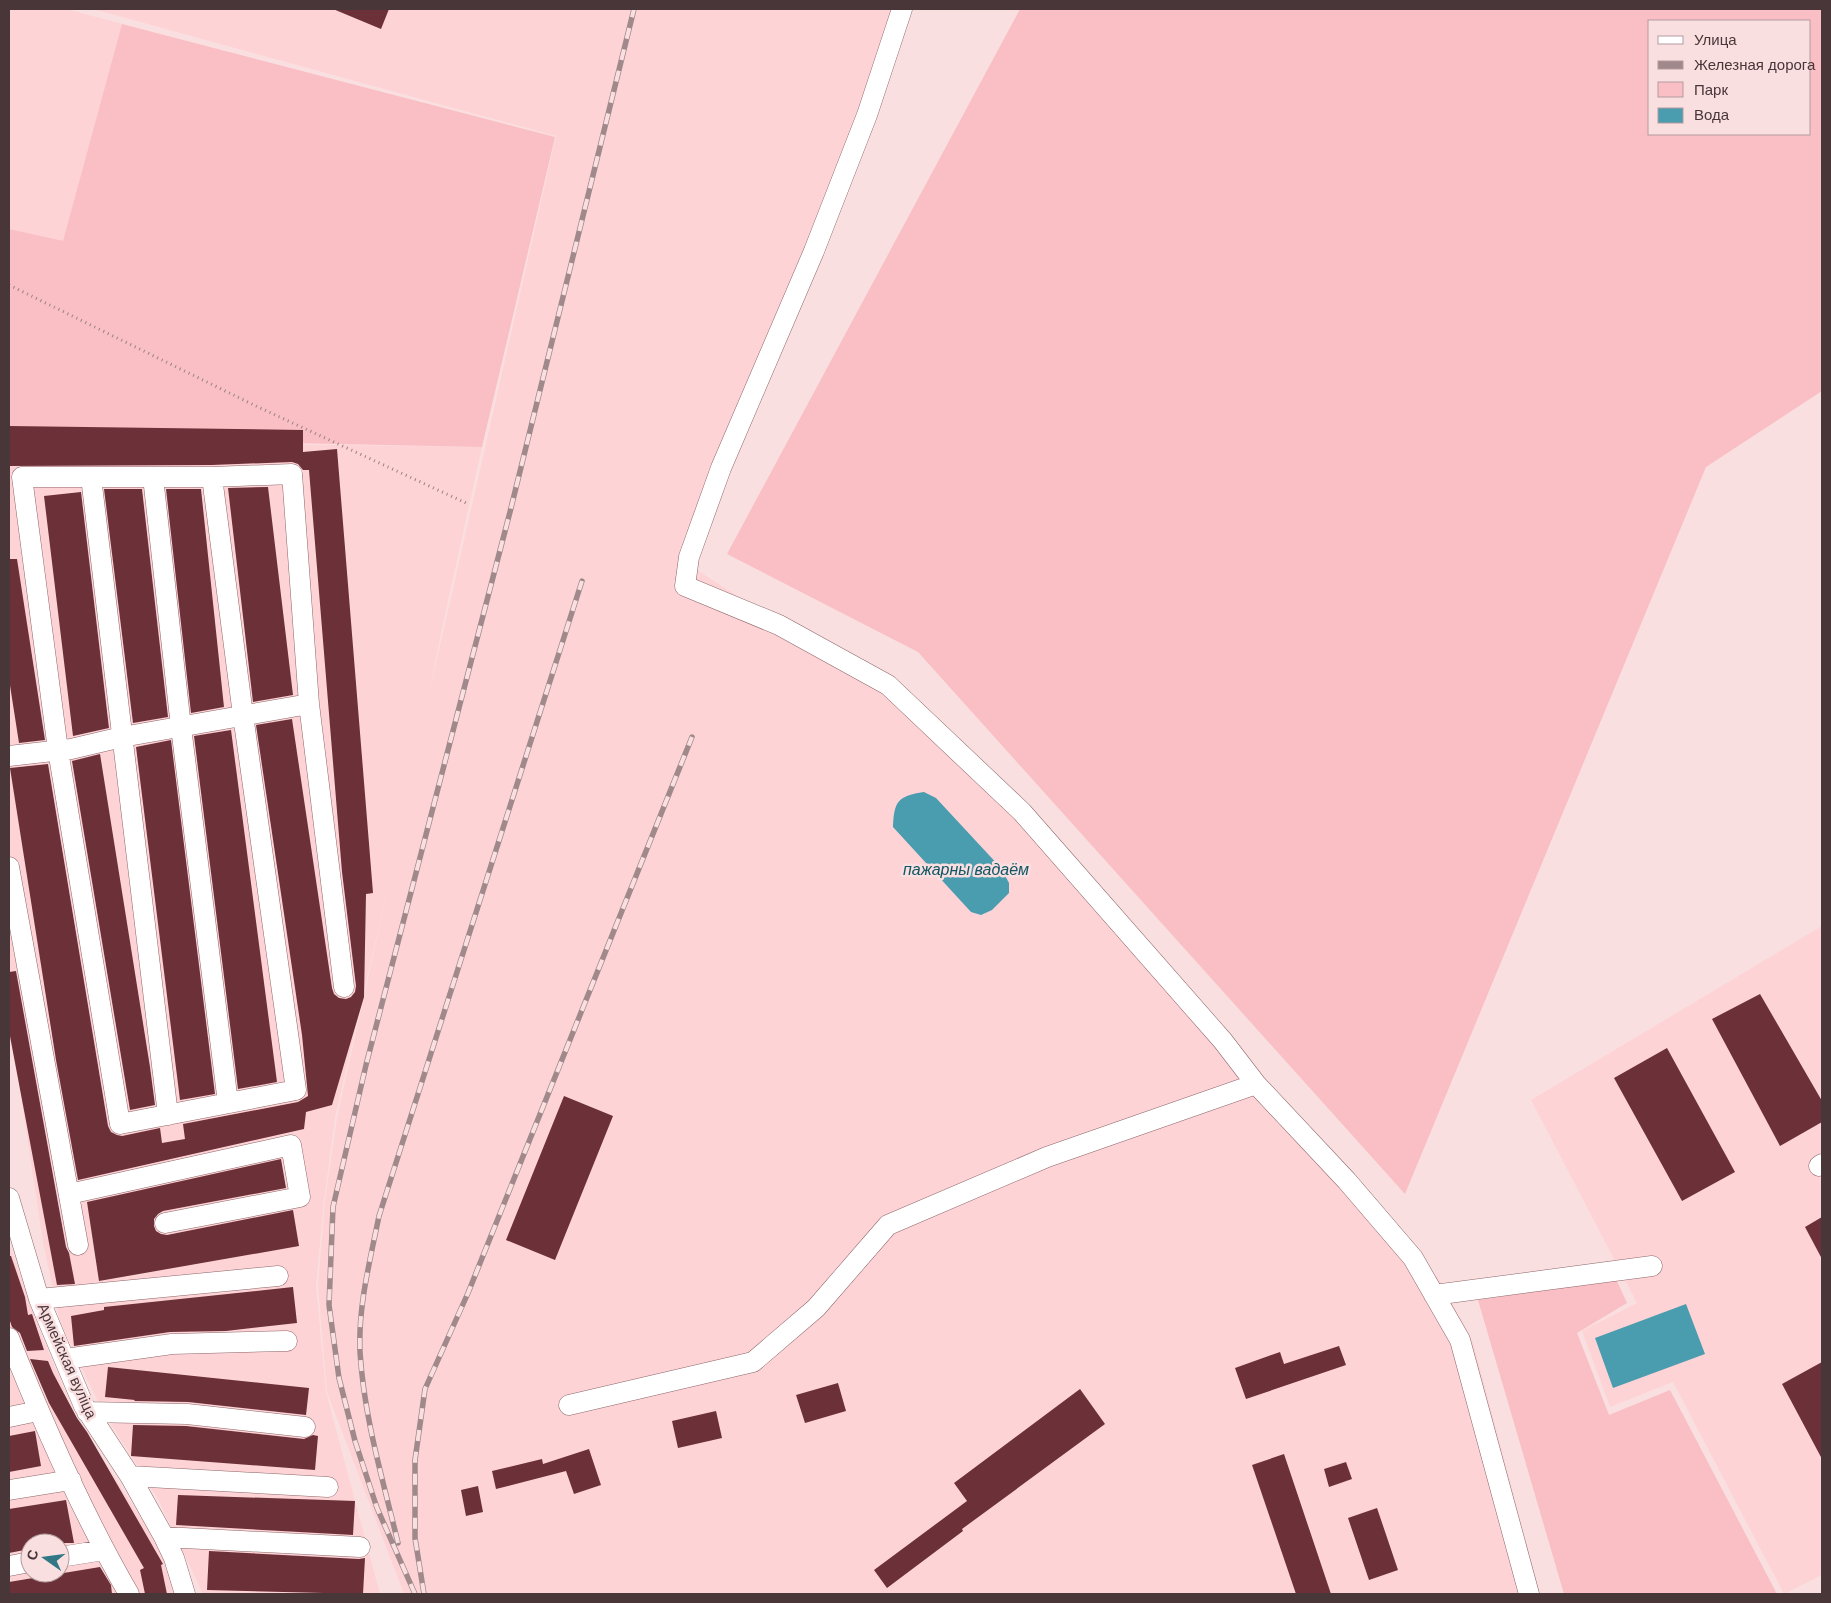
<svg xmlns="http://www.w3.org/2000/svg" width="1831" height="1603" font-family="Helvetica,sans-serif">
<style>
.built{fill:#fdd3d6;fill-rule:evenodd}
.green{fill:#f9bfc4;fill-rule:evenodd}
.water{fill:#4a9caf}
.building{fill:#6b3038}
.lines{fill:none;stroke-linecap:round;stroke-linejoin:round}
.minor-casing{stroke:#8d6669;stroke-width:21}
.path{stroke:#998385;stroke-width:3;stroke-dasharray:1 4;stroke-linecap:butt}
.minor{stroke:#fff;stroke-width:20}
.rail-casing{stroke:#a0898b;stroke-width:5.5}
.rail{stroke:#fadfe1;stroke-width:4;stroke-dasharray:11;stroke-linecap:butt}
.labels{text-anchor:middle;stroke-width:5;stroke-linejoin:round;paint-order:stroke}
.street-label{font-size:15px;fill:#483638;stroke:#fadfe1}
.water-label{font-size:16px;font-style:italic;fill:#105664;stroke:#fadfe1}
</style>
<rect width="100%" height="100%" fill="#fadfe1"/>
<!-- built -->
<path class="built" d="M 9,9 L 67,9 L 122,24 L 63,242 L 9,229 Z
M 93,9 L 909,9 L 721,480 L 694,568 L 895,699 L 1020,815 L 1370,1194 L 1440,1281 L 1473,1342 L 1540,1594 L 404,1594 L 327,1392 L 318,1286 L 325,1201 L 337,1118 L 393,865 L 335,1118 L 324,1200 L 316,1286 L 326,1392 L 380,1594 L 203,1594 L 158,1499 L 101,1408 L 60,1322 L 43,1242 L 9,1016 L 9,440 L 482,447 L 441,633 L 429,694 L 556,136 Z
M 1822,926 L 1822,1575 L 1784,1594 L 1673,1382 L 1610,1407 L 1582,1331 L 1637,1303 L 1531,1100 Z
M 9,1244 L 43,1339 L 76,1417 L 167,1559 L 174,1594 L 9,1594 ZM 30,1543 L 60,1543 L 60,1573 L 30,1573 Z"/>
<!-- green -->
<path class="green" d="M 1020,9 L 1822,9 L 1822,391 L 1706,467 L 1405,1194 L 918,652 L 727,554 ZM 1650,21 L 1810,21 L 1810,134 L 1650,134 Z
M 122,24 L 555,137 L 482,447 L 9,437 L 9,229 L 63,241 Z
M 1616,1279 L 1627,1303 L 1577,1333 L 1609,1415 L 1670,1390 L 1777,1594 L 1564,1594 L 1478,1300 Z"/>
<!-- water -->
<path class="water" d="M 924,792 L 936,798 L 1001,868 L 1009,883 L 1009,893 L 992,910 L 981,915 L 971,912 L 893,827 C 894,801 898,796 924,792 Z
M 1686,1304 L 1705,1354 L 1613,1388 L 1595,1338 Z"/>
<!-- building -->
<path class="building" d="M 333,9 L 389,9 L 381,29 Z
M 9,426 L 303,430 L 303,452 L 337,449 L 373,893 L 366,894 L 364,997 L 332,1105 L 306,1112 L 304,1129 L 78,1180 L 56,1060 L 10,768 L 48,764 L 108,1126 L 111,1132 L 117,1135 L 122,1136 L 160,1128 L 162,1143 L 185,1139 L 183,1124 L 298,1102 L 308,1096 L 302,1035 L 256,725 L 292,719 L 332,988 L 334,994 L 339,998 L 346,999 L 351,997 L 355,992 L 356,986 L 342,872 L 309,470 L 303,470 L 298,464 L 292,462 L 212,465 L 9,466 Z
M 268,487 L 293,695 L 253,702 L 228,488 Z
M 104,489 L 142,489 L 168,717 L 133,723 Z
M 166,489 L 201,489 L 224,707 L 191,713 Z
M 81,492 L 109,728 L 73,736 L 44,496 Z
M 9,559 L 17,559 L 45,740 L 19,743 L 9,679 Z
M 231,730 L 277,1082 L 238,1089 L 194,736 Z
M 171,740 L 215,1094 L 180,1100 L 136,747 Z
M 100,754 L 150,1067 L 155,1105 L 130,1110 L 72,761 Z
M 16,971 L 66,1247 L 69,1253 L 75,1284 L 57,1285 L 9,1031 L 9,972 Z
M 1760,994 L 1822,1101 L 1822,1122 L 1780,1146 L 1712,1019 Z
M 1667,1048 L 1735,1172 L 1682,1201 L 1614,1078 Z
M 564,1096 L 613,1116 L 555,1260 L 506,1240 Z
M 281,1159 L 286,1188 L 163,1211 L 158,1214 L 154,1219 L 154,1226 L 156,1231 L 161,1234 L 167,1235 L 293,1210 L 299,1246 L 99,1281 L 87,1202 Z
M 1822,1217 L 1822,1259 L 1805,1227 Z
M 9,1256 L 11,1256 L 25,1297 L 28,1315 L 32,1314 L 44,1350 L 27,1351 L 20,1333 L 12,1327 L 9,1318 Z
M 293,1287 L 297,1323 L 226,1331 L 170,1332 L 74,1346 L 71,1316 L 104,1310 L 104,1307 Z
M 1339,1346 L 1346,1365 L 1246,1399 L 1235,1368 L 1280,1352 L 1284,1364 Z
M 30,1359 L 48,1361 L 53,1373 L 77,1418 L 87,1432 L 163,1564 L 161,1565 L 167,1594 L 145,1594 L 140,1570 L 144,1568 L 49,1403 Z
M 1822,1362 L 1822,1459 L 1782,1384 Z
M 108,1367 L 309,1388 L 306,1415 L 188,1402 L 134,1401 L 135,1400 L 105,1397 Z
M 838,1383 L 846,1411 L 805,1423 L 796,1395 Z
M 1080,1389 L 1105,1424 L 962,1529 L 963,1531 L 887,1588 L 874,1570 L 967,1501 L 954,1483 Z
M 716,1411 L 722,1438 L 678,1448 L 672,1421 Z
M 133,1425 L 186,1426 L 304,1439 L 313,1435 L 318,1436 L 315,1470 L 131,1456 Z
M 35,1431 L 41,1466 L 9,1472 L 9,1436 Z
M 589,1449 L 601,1485 L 574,1494 L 566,1471 L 496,1489 L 492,1471 L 542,1459 L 543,1464 Z
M 1284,1454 L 1331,1594 L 1296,1594 L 1252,1465 Z
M 1346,1462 L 1352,1479 L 1329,1487 L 1324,1469 Z
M 478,1486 L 483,1512 L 466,1516 L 461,1490 Z
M 178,1495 L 355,1501 L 353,1535 L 176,1525 Z
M 66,1500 L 74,1543 L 30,1543 L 30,1549 L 9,1553 L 9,1509 Z
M 1377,1508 L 1398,1570 L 1369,1580 L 1348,1518 Z
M 209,1551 L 359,1559 L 365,1558 L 363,1594 L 207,1590 Z
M 100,1567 L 111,1585 L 112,1594 L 9,1594 L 9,1582 Z"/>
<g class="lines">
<!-- minor casing -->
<g class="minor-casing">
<path id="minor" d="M 902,9 L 867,115 L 814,251 L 721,468 L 689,557 L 685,586 L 779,625 L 888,685 L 1022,812 L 1223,1041 L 1256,1084 L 1347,1181 L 1413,1258 L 1460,1340 L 1529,1594
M 91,477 L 168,1115
M 153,477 L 181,727 L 228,1103
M 212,477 L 243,715 L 296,1090 L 120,1124 L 58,750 L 22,477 L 212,477 L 292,474 L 309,704 L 344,987
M 9,756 L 71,749 L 122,737 L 309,704
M 9,867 L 78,1245
M 1819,1166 L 1822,1164
M 69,1194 L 291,1145 L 300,1197 L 165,1223
M 9,1198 L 39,1299 L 84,1406 L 130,1476 L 164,1537 L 174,1558 L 185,1594
M 1434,1295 L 1652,1266
M 39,1299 L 278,1276
M 9,1338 C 44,1426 82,1513 129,1594
M 65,1359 L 172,1344 L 287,1341
M 569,1405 L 753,1362 L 816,1308 L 888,1225 L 1047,1157 L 1256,1084
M 87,1412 L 187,1414 L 305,1427
M 9,1417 L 38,1411
M 130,1476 L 328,1487
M 9,1490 L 71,1480
M 164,1537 L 360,1547
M 60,1557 L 104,1550
M 9,1566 L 30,1562"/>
</g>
<!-- path -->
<path class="path" d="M 9,285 L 258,407 L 466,503"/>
<!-- minor -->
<use href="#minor" class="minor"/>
<!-- rail casing -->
<g class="rail-casing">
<path id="rail" d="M 398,1543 C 383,1480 364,1418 360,1352 C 358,1306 370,1261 379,1216 L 582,581
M 415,1594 L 377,1508 L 355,1441 L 339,1378 L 329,1305 L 333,1207 L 366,1065 L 510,512 L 634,9
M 424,1594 L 415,1538 L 415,1460 L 425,1389 L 468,1293 L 692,737"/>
</g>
<!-- rail -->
<use href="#rail" class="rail"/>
</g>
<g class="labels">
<!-- street labels -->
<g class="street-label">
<text transform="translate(67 1361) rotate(66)" y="5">Армейская вуліца</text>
</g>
<!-- water labels -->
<g class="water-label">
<text x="966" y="875">пажарны вадаём</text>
</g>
</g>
<!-- border -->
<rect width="1831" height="1603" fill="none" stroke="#483638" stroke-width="20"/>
<!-- legend -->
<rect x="1648" y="20" width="162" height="115" fill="#fadfe1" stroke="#b39b9d"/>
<rect x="1658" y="36" width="25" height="8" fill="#ffffff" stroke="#b39b9d"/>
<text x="1694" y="45" font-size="15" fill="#483638">Улица</text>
<rect x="1658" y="61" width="25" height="8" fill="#a0898b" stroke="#b39b9d"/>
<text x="1694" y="70" font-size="15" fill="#483638">Железная дорога</text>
<rect x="1658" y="82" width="25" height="15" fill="#f9bfc4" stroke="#b39b9d"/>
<text x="1694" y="95" font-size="15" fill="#483638">Парк</text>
<rect x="1658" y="108" width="25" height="15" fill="#4a9caf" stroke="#b39b9d"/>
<text x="1694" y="120" font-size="15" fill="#483638">Вода</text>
<!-- north arrow -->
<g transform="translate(45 1558) rotate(284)"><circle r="24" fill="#fadfe1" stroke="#b39b9d"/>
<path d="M0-4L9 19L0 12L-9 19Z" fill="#327786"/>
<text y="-8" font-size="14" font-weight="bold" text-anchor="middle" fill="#483638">С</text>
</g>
</svg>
